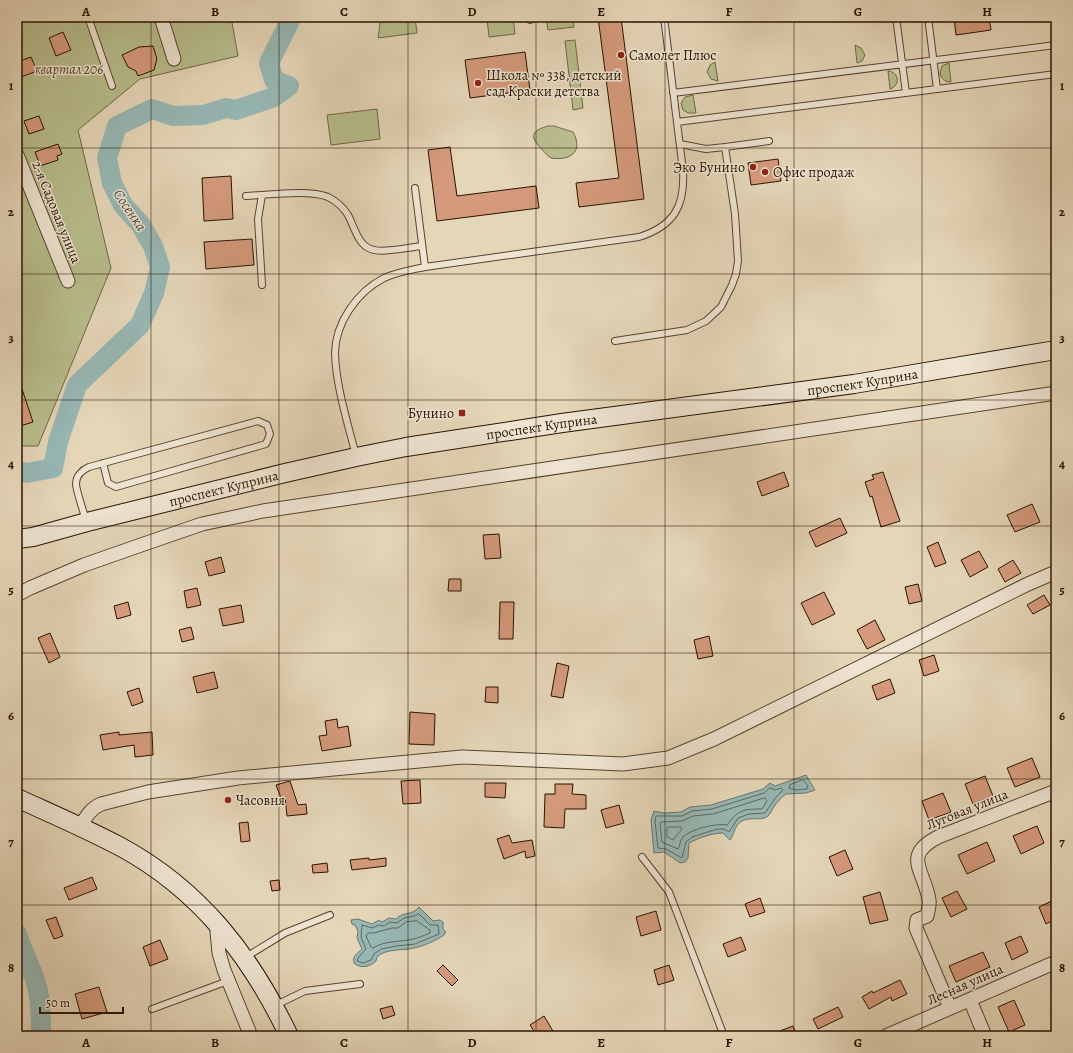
<svg xmlns="http://www.w3.org/2000/svg" width="1073" height="1053" font-family="Alegreya,serif">
<style>
.green{fill:#b8bd8d;stroke:#706846}
.water{fill:#97b8b5;stroke:#6b766d}
.lines{fill:none;stroke-linecap:round;stroke-linejoin:round}
.shore{stroke:#60665a;stroke-width:1}
.river{stroke:#97b8b5;stroke-width:20}
.building{fill:#d59a7c;stroke:#281300}
.lane-casing{stroke:#57442e;stroke-width:8}
.street-casing{stroke:#57442e;stroke-width:15}
.secondary-casing{stroke:#281300;stroke-width:20}
.lane{stroke:#eee4d1;stroke-width:6}
.street{stroke:#eee4d1;stroke-width:13}
.secondary{stroke:#eee4d1;stroke-width:18}
.grid{fill:none;stroke:#281300;stroke-width:1;stroke-opacity:0.55}
.poi-dot{fill:#8f2418;stroke:#eee4d1;stroke-width:1.5}
.labels{text-anchor:middle;stroke-width:3;stroke-linejoin:round;paint-order:stroke}
.poi-label{font-size:14px;fill:#281300;stroke:#eee4d1;text-anchor:start}
.park-label{font-size:14px;font-style:italic;fill:#53462a;stroke:#eee4d1}
.street-label{font-size:14px;fill:#281300;stroke:#eee4d1}
.water-label{font-size:15px;font-style:italic;fill:#4f4d3f;stroke:#eee4d1}
.neatline{fill:none;stroke:#281300;stroke-width:1.5}
.grid-label{font-size:13px;text-anchor:middle;font-weight:bold;fill:#281300}
</style>
<rect width="100%" height="100%" fill="#e5d6b8"/>
<filter id="stains"><feTurbulence type="fractalNoise" baseFrequency=".005" numOctaves="4"/><feColorMatrix values="0 0 0 0 .2 0 0 0 0 .09 0 0 0 0 .02 0 0 0 .5 -.17"/></filter>
<radialGradient id="worn" r=".72"><stop offset=".6" stop-color="#630" stop-opacity="0"/><stop offset="1" stop-color="#630" stop-opacity=".3"/></radialGradient>
<!-- green -->
<path class="green" d="M 17,17 L 231,17 L 238,56 L 140,79 L 78,130 L 111,268 L 38,446 L 17,446 Z
M 381,17 L 415,17 L 417,33 L 378,38 Z
M 503,17 L 513,17 L 515,34 L 489,37 L 487,19 Z
M 546,17 L 572,17 L 574,27 L 548,30 Z
M 575,40 L 583,108 L 573,110 L 565,41 Z
M 855,45 L 861,48 L 865,55 L 862,61 L 857,63 Z
M 715,62 L 718,81 L 711,79 L 707,72 L 710,65 Z
M 949,63 L 951,82 C 945,82 941,79 940,73 L 942,66 Z
M 888,71 C 899,72 901,85 890,89 Z
M 693,95 L 696,113 L 688,113 L 683,110 L 681,103 L 685,97 Z
M 377,109 L 380,139 L 331,145 L 327,115 Z
M 548,126 L 554,126 L 573,132 C 584,152 570,161 551,158 C 546,155 543,150 539,146 C 528,134 535,130 548,126 Z"/>
<!-- water -->
<path class="water" d="M 806,775 L 815,790 L 806,793 L 786,794 C 781,798 777,802 773,808 C 772,810 770,814 768,816 C 762,822 747,815 739,823 C 734,828 734,835 730,840 L 723,833 C 713,833 698,838 689,843 L 688,858 L 685,862 L 680,863 L 664,852 L 654,853 L 651,820 L 654,811 L 664,813 L 681,812 L 690,807 L 711,805 L 763,789 L 770,783 L 775,786 Z
M 419,907 L 433,921 L 440,920 L 443,922 L 443,929 L 446,932 L 444,935 C 435,941 424,946 414,948 C 402,951 386,948 377,957 L 376,961 C 370,967 360,969 354,963 C 352,956 357,954 362,949 L 357,938 L 358,931 L 355,925 L 352,924 L 351,920 L 358,919 L 372,924 L 379,920 L 382,922 L 389,918 L 396,919 C 404,911 412,916 419,907 Z"/>
<g class="lines">
<!-- shore -->
<path class="shore" d="M 803,780 L 808,786 L 807,789 L 796,790 L 789,788 L 790,785 Z
M 770,788 L 775,790 L 781,788 L 783,790 L 776,797 L 765,813 L 749,814 L 738,818 L 729,832 L 724,829 L 717,829 L 692,837 L 686,842 L 682,858 L 666,849 L 658,848 L 655,821 L 656,816 L 682,816 L 692,811 L 712,809 L 764,793 Z
M 765,798 L 767,801 L 762,809 C 743,809 738,810 727,825 C 716,823 691,829 683,837 C 680,840 680,846 678,849 L 662,842 L 660,823 L 661,822 L 682,821 L 693,816 L 713,814 Z
M 668,827 L 681,827 L 682,829 L 673,840 L 667,837 L 667,829 Z
M 419,914 L 430,925 L 438,925 L 439,934 L 415,944 L 396,946 L 381,949 L 374,954 L 371,960 L 363,963 L 357,961 L 358,958 L 366,949 L 361,937 L 362,925 L 372,928 L 379,925 L 384,926 L 390,922 L 397,923 L 404,918 L 414,916 Z
M 417,921 L 430,930 L 430,933 C 423,936 416,939 408,940 C 396,942 385,941 373,948 L 371,947 L 366,936 L 368,933 L 374,933 L 392,928 L 398,928 L 406,922 Z"/>
<!-- river -->
<path class="river" d="M 17,471 L 27,473 L 53,468 L 58,442 L 77,385 L 140,325 L 154,293 L 160,267 L 153,246 L 141,225 L 123,205 L 112,183 L 107,158 L 117,126 L 152,109 L 173,116 L 203,115 L 226,108 L 236,110 L 274,97 L 289,86 L 274,80 L 269,63 L 288,25 L 291,17
M 17,934 C 22,950 30,965 35,980 C 41,995 41,1020 41,1036"/>
</g>
<!-- building -->
<path class="building" d="M 598,17 L 621,17 L 644,199 L 579,207 L 576,183 L 619,178 Z
M 954,17 L 989,17 L 991,30 L 956,35 Z
M 63,32 L 71,50 L 56,56 L 49,38 Z
M 153,46 L 157,59 L 154,70 L 138,76 L 136,71 L 128,67 L 122,55 L 139,47 Z
M 525,52 L 530,90 L 470,98 L 465,60 Z
M 31,57 L 37,71 L 21,77 L 17,67 L 17,62 Z
M 39,116 L 44,129 L 29,134 L 24,121 Z
M 58,144 L 62,154 L 57,156 L 58,160 L 40,166 L 35,152 Z
M 450,147 L 457,196 L 536,186 L 539,208 L 437,221 L 428,150 Z
M 778,159 L 781,181 L 751,185 L 748,163 Z
M 231,176 L 233,219 L 204,221 L 202,178 Z
M 252,239 L 254,265 L 206,269 L 204,242 Z
M 17,380 L 19,380 L 33,422 L 17,427 Z
M 784,472 L 789,486 L 762,496 L 757,482 Z
M 883,472 L 900,521 L 881,527 L 872,496 L 870,497 L 865,482 L 874,479 L 872,475 Z
M 1032,504 L 1040,522 L 1015,532 L 1007,515 Z
M 840,518 L 847,533 L 816,547 L 809,532 Z
M 499,534 L 501,558 L 485,559 L 483,535 Z
M 938,542 L 946,563 L 935,567 L 927,547 Z
M 979,551 L 988,567 L 970,577 L 961,560 Z
M 221,557 L 225,572 L 209,576 L 205,562 Z
M 1013,560 L 1021,573 L 1005,582 L 998,569 Z
M 449,579 L 461,579 L 461,591 L 448,591 Z
M 918,584 L 922,601 L 909,604 L 905,587 Z
M 197,588 L 201,605 L 187,608 L 184,591 Z
M 824,592 L 835,614 L 812,625 L 801,603 Z
M 1044,595 L 1050,605 L 1033,614 L 1027,605 Z
M 128,602 L 131,615 L 117,619 L 114,606 Z
M 500,602 L 514,602 L 513,639 L 499,639 Z
M 241,605 L 244,622 L 223,626 L 219,609 Z
M 875,620 L 885,640 L 867,649 L 857,630 Z
M 191,627 L 194,639 L 182,642 L 179,630 Z
M 50,633 L 60,657 L 49,663 L 38,638 Z
M 709,636 L 713,656 L 698,659 L 694,640 Z
M 934,655 L 939,671 L 924,676 L 919,660 Z
M 557,663 L 569,666 L 563,698 L 551,696 Z
M 214,672 L 218,688 L 197,693 L 193,677 Z
M 890,679 L 895,693 L 877,700 L 872,686 Z
M 486,687 L 498,687 L 498,703 L 485,702 Z
M 139,688 L 143,702 L 132,706 L 127,692 Z
M 410,712 L 435,714 L 434,745 L 409,744 Z
M 337,719 L 338,728 L 348,726 L 351,746 L 322,751 L 319,736 L 327,735 L 325,721 Z
M 119,732 L 119,735 L 152,732 L 153,755 L 135,757 L 134,745 L 103,750 L 100,735 Z
M 1032,758 L 1040,777 L 1015,787 L 1007,768 Z
M 985,776 L 993,796 L 973,804 L 965,784 Z
M 420,780 L 421,803 L 403,804 L 401,781 Z
M 290,781 L 298,805 L 306,804 L 307,814 L 287,816 L 285,797 L 281,798 L 276,785 Z
M 485,783 L 506,783 L 505,798 L 485,797 Z
M 555,784 L 573,784 L 572,794 L 586,795 L 586,809 L 565,809 L 564,828 L 544,827 L 545,794 L 555,794 Z
M 943,793 L 951,812 L 929,820 L 922,801 Z
M 619,805 L 624,823 L 606,828 L 601,810 Z
M 248,822 L 250,841 L 241,842 L 239,823 Z
M 1037,826 L 1044,843 L 1021,854 L 1013,836 Z
M 509,835 L 512,843 L 532,840 L 535,856 L 526,858 L 525,851 L 504,859 L 497,839 Z
M 987,842 L 995,861 L 967,874 L 958,855 Z
M 845,850 L 853,869 L 837,876 L 829,857 Z
M 369,858 L 369,860 L 386,858 L 386,866 L 352,870 L 350,860 Z
M 327,863 L 328,872 L 313,873 L 312,865 Z
M 92,877 L 97,889 L 69,900 L 64,888 Z
M 279,880 L 280,890 L 272,891 L 270,881 Z
M 957,891 L 967,909 L 951,917 L 942,898 Z
M 880,892 L 888,920 L 870,924 L 863,897 Z
M 760,898 L 765,912 L 750,917 L 745,904 Z
M 1056,899 L 1056,919 L 1046,924 L 1039,907 Z
M 656,911 L 661,930 L 641,936 L 636,917 Z
M 56,917 L 63,936 L 54,939 L 46,920 Z
M 1021,936 L 1028,952 L 1012,960 L 1005,943 Z
M 741,937 L 746,950 L 728,957 L 723,944 Z
M 160,940 L 168,959 L 150,966 L 143,947 Z
M 983,952 L 990,967 L 956,982 L 949,966 Z
M 443,965 L 458,980 L 452,986 L 437,971 Z
M 669,965 L 674,980 L 658,985 L 654,970 Z
M 900,980 L 907,994 L 892,1001 L 891,997 L 869,1009 L 862,997 L 872,991 L 873,993 Z
M 99,987 L 107,1012 L 82,1019 L 75,994 Z
M 1014,1000 L 1025,1025 L 1009,1032 L 998,1007 Z
M 392,1006 L 395,1015 L 383,1019 L 380,1009 Z
M 838,1007 L 843,1017 L 818,1029 L 813,1019 Z
M 544,1016 L 556,1036 L 537,1036 L 530,1025 Z
M 793,1026 L 797,1036 L 769,1036 L 769,1035 Z"/>
<g class="lines">
<!-- lane casing -->
<g class="lane-casing">
<path id="lane" d="M 88,17 L 112,86
M 529,17 L 530,20
M 896,17 L 906,93
M 937,89 L 1056,74
M 673,93 L 1056,45
M 677,122 L 937,89 L 928,17
M 680,144 L 706,149 L 725,147
M 415,188 L 425,267
M 262,195 L 258,219 L 262,285
M 246,196 C 267,195 310,189 328,197 C 336,201 343,207 348,215 C 355,228 358,247 374,250 C 385,253 410,247 422,246
M 615,341 L 687,330 L 706,321 L 721,307 L 732,285 L 736,274 L 738,261 L 735,214 L 725,147 L 769,141
M 356,456 C 348,424 336,386 335,354 C 335,323 357,292 384,278 C 397,272 411,270 425,267 L 639,237 C 674,226 685,206 683,171 L 664,17
M 86,521 C 84,513 76,490 76,484 C 76,476 82,470 89,467 L 258,421 L 267,425 L 270,434 L 266,444 L 116,487 L 108,483 L 103,463
M 642,857 L 669,892 L 724,1036
M 246,957 L 285,933 L 330,915
M 276,1005 L 305,991 L 360,984
M 152,1009 L 228,981"/>
</g>
<!-- street casing -->
<g class="street-casing">
<path id="street" d="M 161,17 L 174,59
M 17,155 L 68,281
M 17,595 L 30,588 L 84,565 L 141,545 L 202,524 L 263,511 L 1056,393
M 80,827 C 86,817 90,809 101,804 L 148,792 L 238,778 L 462,757 L 623,764 L 668,758 L 714,739 L 1028,584 L 1056,572
M 216,921 L 219,953 L 224,970 L 251,1036
M 970,1000 L 985,1036
M 950,1008 L 916,928 L 917,920 L 927,916 C 928,911 930,905 929,900 C 925,871 901,856 938,837 L 1056,791
M 886,1036 L 1056,962"/>
</g>
<!-- secondary casing -->
<g class="secondary-casing">
<g id="secondary">
<path id="s1" d="M 17,539 L 33,537 L 87,522 L 285,473 L 356,457 L 406,447 L 562,423 L 854,384 L 1056,350"/>
<path d="M 17,798 C 52,814 87,829 121,847 C 200,890 251,956 289,1036"/>
</g>
</g>
<!-- lane -->
<use href="#lane" class="lane"/>
<!-- street -->
<use href="#street" class="street"/>
<!-- secondary -->
<use href="#secondary" class="secondary"/>
</g>
<!-- grid -->
<path class="grid" d="M 151,17 L 151,1036M 279,17 L 279,1036M 408,17 L 408,1036M 536,17 L 536,1036M 665,17 L 665,1036M 794,17 L 794,1036M 922,17 L 922,1036M 17,148 L 1056,148M 17,274 L 1056,274M 17,400 L 1056,400M 17,526 L 1056,526M 17,653 L 1056,653M 17,779 L 1056,779M 17,905 L 1056,905"/>
<!-- markers -->
<g class="poi-dot">
<circle cx="621" cy="55" r="4"/>
<circle cx="478" cy="83" r="4"/>
<circle cx="753" cy="167" r="4"/>
<circle cx="765" cy="172" r="4"/>
<rect x="458" y="409" width="8" height="8" rx="2"/>
<circle cx="228" cy="800" r="4"/>
</g>
<g class="labels">
<!-- poi labels -->
<g class="poi-label">
<text x="629" y="60">Самолет Плюс</text>
<text x="486" y="80">Школа № 338, детский<tspan x="486" dy="16">сад Краски детства</tspan></text>
<text x="745" y="172" text-anchor="end">Эко Бунино</text>
<text x="773" y="177">Офис продаж</text>
<text x="454" y="418" text-anchor="end">Бунино</text>
<text x="236" y="805">Часовня</text>
</g>
<!-- park labels -->
<g class="park-label">
<text x="69" y="74">квартал 206</text>
</g>
<!-- street labels -->
<g class="street-label">
<text transform="translate(57 212) rotate(68)" y="5">2-я Садовая улица</text>
<text dy="5" stroke="none"><textPath href="#s1" startOffset="861">проспект Куприна</textPath></text>
<text dy="5" stroke="none"><textPath href="#s1" startOffset="537">проспект Куприна</textPath></text>
<text dy="5" stroke="none"><textPath href="#s1" startOffset="213">проспект Куприна</textPath></text>
<text transform="translate(967 809) rotate(-22)" y="5">Луговая улица</text>
<text transform="translate(965 984) rotate(-24)" y="5">Лесная улица</text>
</g>
<!-- water labels -->
<g class="water-label">
<text transform="translate(130 210) rotate(56)" y="5">Сосенка</text>
</g>
</g>
<!-- margin -->
<rect width="1073" height="1053" fill="none" stroke="#e5d6b8" stroke-width="44"/>
<!-- scale -->
<path d="M40 1007v6h83v-6" fill="none" stroke="#281300" stroke-width="2"/>
<text x="46" y="1007" font-size="12" fill="#281300" stroke="#eee4d1" stroke-width="3" paint-order="stroke">50 m</text>
<rect x="22" y="22" width="1029" height="1009" class="neatline"/>
<g class="grid-label">
<text x="86" y="16">A</text>
<text x="215" y="16">B</text>
<text x="344" y="16">C</text>
<text x="472" y="16">D</text>
<text x="601" y="16">E</text>
<text x="729" y="16">F</text>
<text x="858" y="16">G</text>
<text x="987" y="16">H</text>
<text x="11" y="90">1</text>
<text x="1062" y="90">1</text>
<text x="11" y="216">2</text>
<text x="1062" y="216">2</text>
<text x="11" y="342">3</text>
<text x="1062" y="342">3</text>
<text x="11" y="468">4</text>
<text x="1062" y="468">4</text>
<text x="11" y="594">5</text>
<text x="1062" y="594">5</text>
<text x="11" y="720">6</text>
<text x="1062" y="720">6</text>
<text x="11" y="846">7</text>
<text x="1062" y="846">7</text>
<text x="11" y="972">8</text>
<text x="1062" y="972">8</text>
<text x="86" y="1047">A</text>
<text x="215" y="1047">B</text>
<text x="344" y="1047">C</text>
<text x="472" y="1047">D</text>
<text x="601" y="1047">E</text>
<text x="729" y="1047">F</text>
<text x="858" y="1047">G</text>
<text x="987" y="1047">H</text>
</g>
<rect width="100%" height="100%" filter="url(#stains)"/>
<rect width="100%" height="100%" fill="url(#worn)"/>
</svg>
